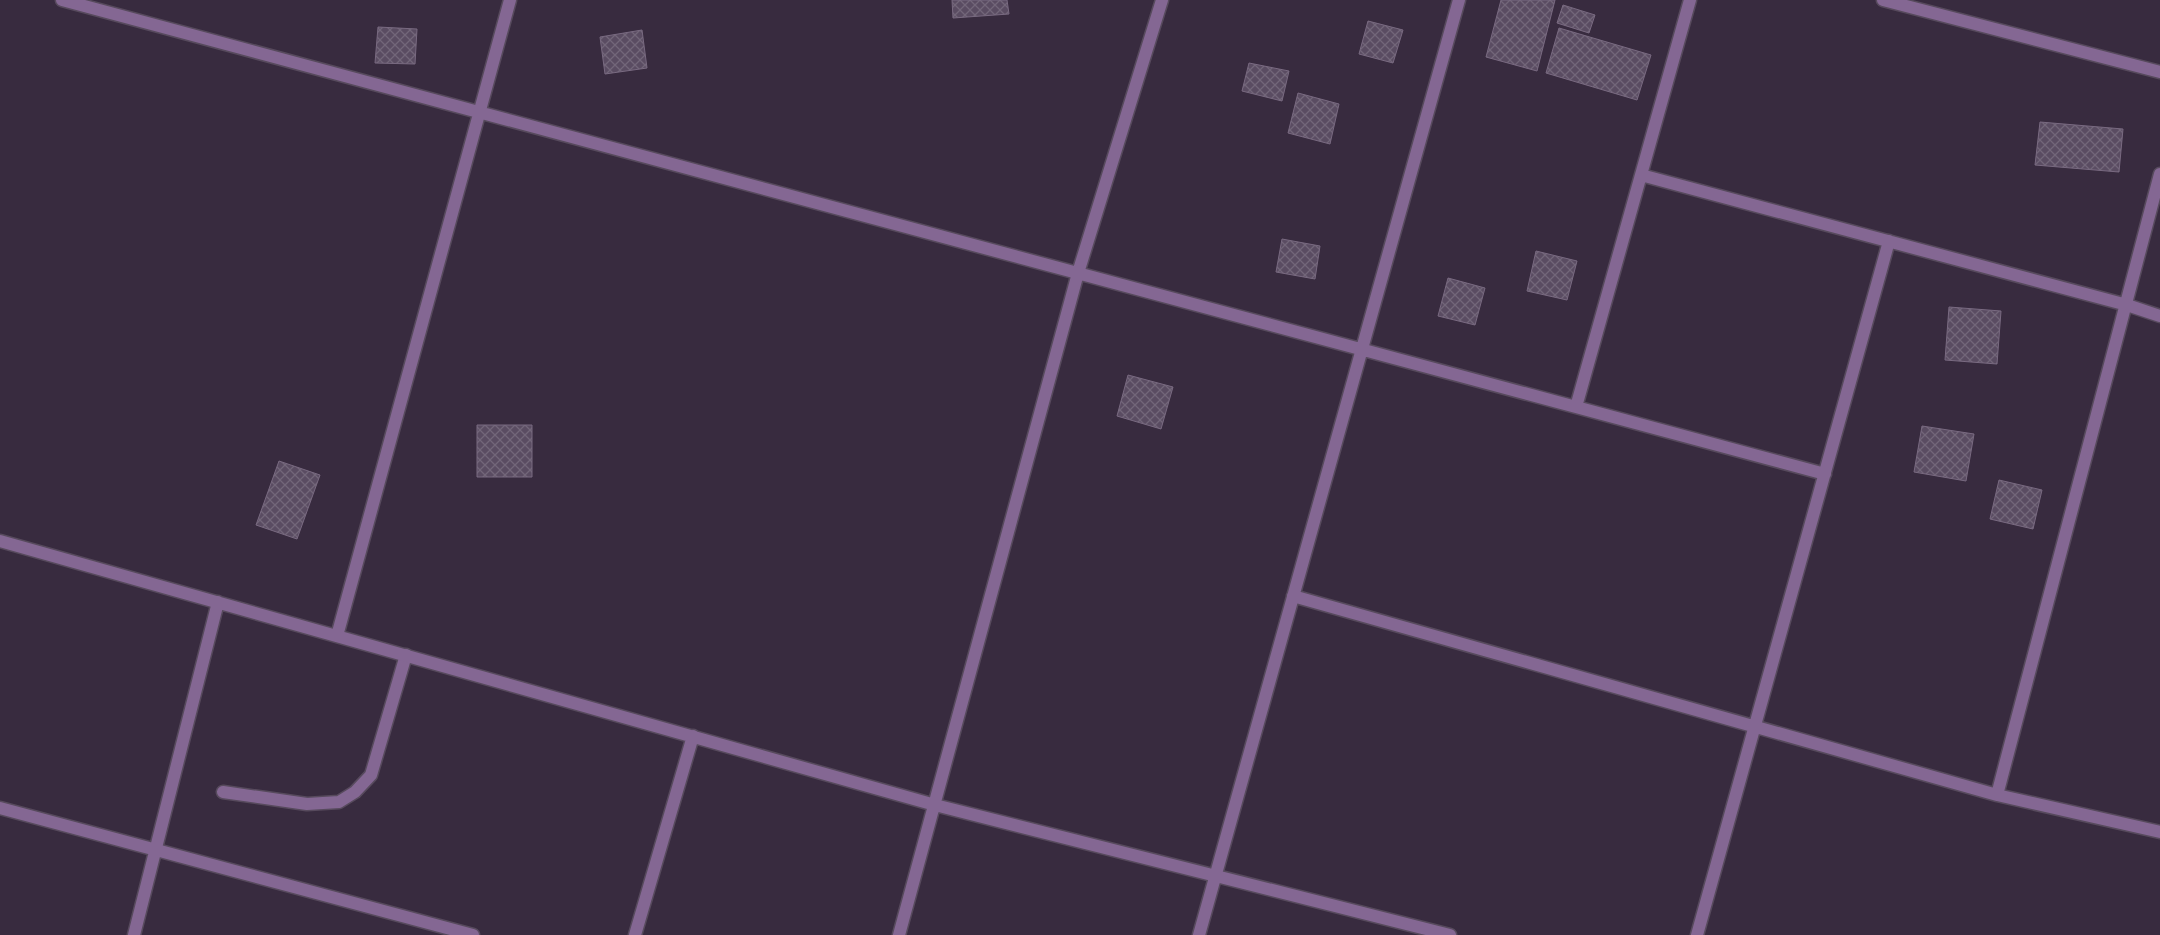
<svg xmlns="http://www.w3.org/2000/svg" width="2160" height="935" font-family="Lora,serif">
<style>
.building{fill:url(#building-cross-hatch);stroke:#796a81}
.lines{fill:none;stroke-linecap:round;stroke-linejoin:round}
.lane-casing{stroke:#574a5d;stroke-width:15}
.street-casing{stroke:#574a5d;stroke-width:15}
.lane{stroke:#846793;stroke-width:12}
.street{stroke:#846793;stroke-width:12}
</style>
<defs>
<pattern id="building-cross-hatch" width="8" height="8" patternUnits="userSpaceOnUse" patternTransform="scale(1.25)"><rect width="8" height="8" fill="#5a4c62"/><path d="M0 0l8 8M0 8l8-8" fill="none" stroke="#726679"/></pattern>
</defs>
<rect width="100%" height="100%" fill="#382b3f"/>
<!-- building -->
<path class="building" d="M 952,0 L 1007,0 L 1009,14 L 953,18 Z
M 1501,0 L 1555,0 L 1537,71 L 1486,57 Z
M 1563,5 L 1595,15 L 1589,33 L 1557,23 Z
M 1368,21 L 1403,30 L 1393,63 L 1359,54 Z
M 378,27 L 417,29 L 415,64 L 375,63 Z
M 1559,28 L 1651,55 L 1637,100 L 1546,73 Z
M 642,30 L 647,68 L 605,74 L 600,37 Z
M 1249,63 L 1289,71 L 1282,101 L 1242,91 Z
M 1298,93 L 1339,104 L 1330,144 L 1288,133 Z
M 2040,122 L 2123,129 L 2119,172 L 2035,165 Z
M 1282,239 L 1320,246 L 1315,279 L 1276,272 Z
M 1536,251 L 1577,261 L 1567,300 L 1527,291 Z
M 1448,278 L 1485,288 L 1475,325 L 1438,316 Z
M 1949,307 L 2001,311 L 1997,364 L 1945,360 Z
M 1128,375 L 1173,387 L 1161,429 L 1117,416 Z
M 477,425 L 532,425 L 532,477 L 477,477 Z
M 1922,426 L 1974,434 L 1966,481 L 1914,472 Z
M 279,461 L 320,475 L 297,539 L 256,525 Z
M 1999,480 L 2042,490 L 2033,529 L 1990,519 Z"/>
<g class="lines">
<!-- lane casing -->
<g class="lane-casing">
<path id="lane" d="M 223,792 L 307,804 L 339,802 L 355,792 L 371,775 L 406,655"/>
</g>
<!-- street casing -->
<g class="street-casing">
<path id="street" d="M 62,0 L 1825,474
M 1883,0 L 2160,72
M 1641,175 L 2127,305 L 2160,316
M 1576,407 L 1690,0
M 0,541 L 935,805 L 1450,935
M 1293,596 L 1997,795 L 2160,832
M 337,636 L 510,0
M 1997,795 L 2160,174
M 0,808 L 473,935
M 134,935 L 218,602
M 635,935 L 693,736
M 899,935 L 1078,273 L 1162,0
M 1199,935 L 1459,0
M 1697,935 L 1889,241"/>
</g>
<!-- lane -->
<use href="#lane" class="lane"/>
<!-- street -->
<use href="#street" class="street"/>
</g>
</svg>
